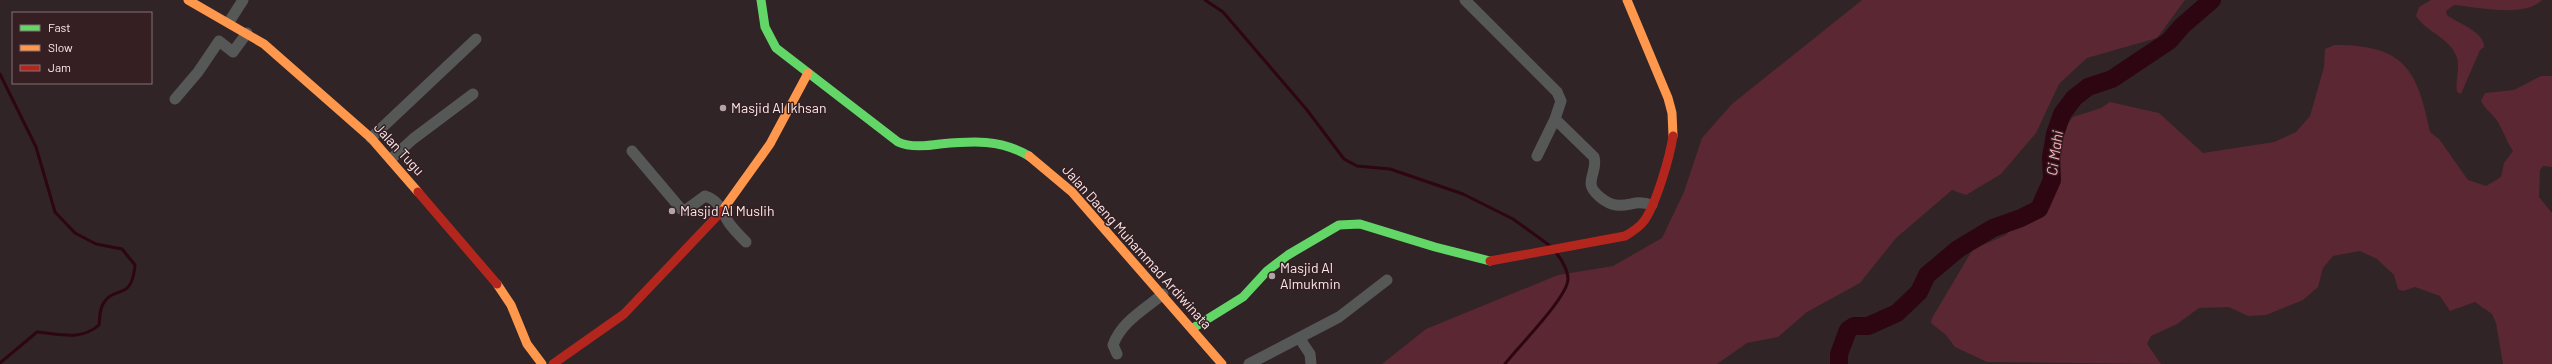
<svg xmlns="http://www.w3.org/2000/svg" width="2552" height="364" font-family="Barlow,sans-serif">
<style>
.green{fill:#5b2732}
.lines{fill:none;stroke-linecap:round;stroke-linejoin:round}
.stream{stroke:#2e0611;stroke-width:3}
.river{stroke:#2e0611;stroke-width:18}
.street{stroke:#565857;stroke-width:11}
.fast{stroke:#63d668;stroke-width:9}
.slow{stroke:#ff974d;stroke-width:9}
.jam{stroke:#b3261e;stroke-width:9}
.poi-dot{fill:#b3a5a7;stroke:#351f22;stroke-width:1.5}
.labels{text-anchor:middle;stroke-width:3;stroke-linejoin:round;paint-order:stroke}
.poi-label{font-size:14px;fill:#faeaec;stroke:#351f22;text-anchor:start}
.street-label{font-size:14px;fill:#faeaec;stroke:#351f22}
.water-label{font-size:15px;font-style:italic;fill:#f9aeb9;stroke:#351f22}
</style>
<rect width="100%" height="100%" fill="#302426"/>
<!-- green -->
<path class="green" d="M 1862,0 L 2185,0 L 2157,38 L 2087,58 L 2059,84 L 2036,133 L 2001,174 L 1966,195 L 1952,190 L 1896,238 L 1860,283 L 1807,312 L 1778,337 L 1747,343 L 1717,364 L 1382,364 L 1426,329 L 1558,275 L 1613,266 L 1662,238 L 1684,192 L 1702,138 L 1732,104 Z
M 2431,0 L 2542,0 C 2524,18 2477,7 2454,5 L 2446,11 L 2447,15 C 2457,23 2485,32 2484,47 L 2480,50 L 2461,94 L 2457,92 C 2455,82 2460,67 2457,58 C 2450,37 2427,33 2416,16 L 2419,7 Z
M 2334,45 C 2403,45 2417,67 2430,132 L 2439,139 L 2468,180 L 2486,186 L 2501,177 L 2504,163 L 2513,151 C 2507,142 2505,135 2500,126 C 2496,116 2486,111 2481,101 L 2485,93 L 2514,90 L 2541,76 L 2552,76 L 2552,167 L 2543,166 L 2540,170 L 2539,197 L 2552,213 L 2552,364 L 2503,364 L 2496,323 L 2492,314 L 2475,302 L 2450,311 L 2440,296 L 2415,287 L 2403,291 L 2398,289 L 2394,275 L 2377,259 L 2360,251 L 2333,256 L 2323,268 L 2318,287 L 2303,300 L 2266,315 L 2248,316 L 2229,307 L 2199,308 L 2177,324 L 2151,336 L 2147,344 L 2161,364 L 1987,362 L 1955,347 L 1946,335 L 1931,323 L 1932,318 L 1973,249 L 2006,235 L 2032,203 L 2055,181 L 2061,133 L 2073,117 L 2101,108 L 2110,102 L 2159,113 L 2203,153 L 2274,142 L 2296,132 L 2310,116 L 2324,67 L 2325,49 Z"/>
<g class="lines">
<!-- stream -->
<path class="stream" d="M 1205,0 L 1223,12 L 1307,110 L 1344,159 L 1357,166 L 1390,169 L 1463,194 L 1513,219 L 1549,245
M 0,74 L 36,147 L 55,212 L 75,233 L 96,244 L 122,249 L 135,265 C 132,301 115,286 105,301 C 99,308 100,317 99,325 C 81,341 60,334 37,332 L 0,363
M 1505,364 C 1517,348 1568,297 1568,279 C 1568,271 1562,260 1557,254"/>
<!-- river -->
<path class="river" d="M 1839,364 L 1839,354 L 1848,330 L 1854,326 L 1868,326 L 1897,313 L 1919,292 L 1927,275 L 1958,249 L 1993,228 L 2021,218 L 2039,209 L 2052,180 L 2051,157 L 2055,134 L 2062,114 L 2074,98 L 2088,87 L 2112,79 L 2169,41 L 2182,26 L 2212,0"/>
<!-- street -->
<path class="street" d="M 1465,0 L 1557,92 L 1561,101 L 1555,119 L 1594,157 C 1597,168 1591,173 1591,184 C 1592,193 1607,204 1616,205 C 1630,207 1635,199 1652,205
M 229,22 L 243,0
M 175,99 L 198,72 L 219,41 L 233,52 L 247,33
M 371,138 L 476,39
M 632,151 L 681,209 L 686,210 L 705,196 C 719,200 722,212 729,223 C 734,230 740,236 746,242
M 1537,156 L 1555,119
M 391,159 L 413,139 L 473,94
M 1300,339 L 1310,354 L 1311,364
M 1117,354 L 1113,345 C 1121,322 1145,309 1163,294
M 1249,364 L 1339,317 L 1387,280"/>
<!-- fast -->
<path class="fast" d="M 761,0 L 765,27 L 776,48 L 898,142 C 910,148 927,146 940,144 C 973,141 1000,139 1029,156
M 1193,328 L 1243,297 L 1267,271 L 1288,255 L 1339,225 L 1360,224 L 1435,247 L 1490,261"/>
<!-- slow -->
<path class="slow" d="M 188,0 L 264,44 L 371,138 L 418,192
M 1627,0 L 1668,98 L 1672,113 L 1673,136
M 1029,156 L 1072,192 L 1222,364
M 722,211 L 770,144 L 808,73
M 497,284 L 511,305 L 527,344 L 542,364"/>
<!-- jam -->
<path class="jam" d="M 418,192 L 497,284
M 1490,261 L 1625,236 C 1632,232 1639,228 1644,221 C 1656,205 1670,156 1673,136
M 553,364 L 624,314 L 722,211"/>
</g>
<!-- markers -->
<g class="poi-dot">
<circle cx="723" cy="108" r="4"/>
<circle cx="672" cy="211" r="4"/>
<circle cx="1272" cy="276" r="4"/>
</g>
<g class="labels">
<!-- poi labels -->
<g class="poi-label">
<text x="731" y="113">Masjid Al Ikhsan</text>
<text x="680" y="216">Masjid Al Muslih</text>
<text x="1280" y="273">Masjid Al<tspan x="1280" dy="16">Almukmin</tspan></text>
</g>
<!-- street labels -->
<g class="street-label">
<text transform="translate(399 149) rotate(47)" y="5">Jalan Tugu</text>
<text transform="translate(1137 247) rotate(48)" y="5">Jalan Daeng Muhammad Ardiwinata</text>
</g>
<!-- water labels -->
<g class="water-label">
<text transform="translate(2055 153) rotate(-82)" y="5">Ci Mahi</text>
</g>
</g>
<!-- legend -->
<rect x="12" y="12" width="140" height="72" fill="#351f22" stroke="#847073"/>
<rect x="20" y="25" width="20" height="6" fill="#63d668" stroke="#847073"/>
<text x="48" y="32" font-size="12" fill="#faeaec">Fast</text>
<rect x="20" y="45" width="20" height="6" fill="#ff974d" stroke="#847073"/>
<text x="48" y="52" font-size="12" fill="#faeaec">Slow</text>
<rect x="20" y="65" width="20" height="6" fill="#b3261e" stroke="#847073"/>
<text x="48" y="72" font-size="12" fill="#faeaec">Jam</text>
</svg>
